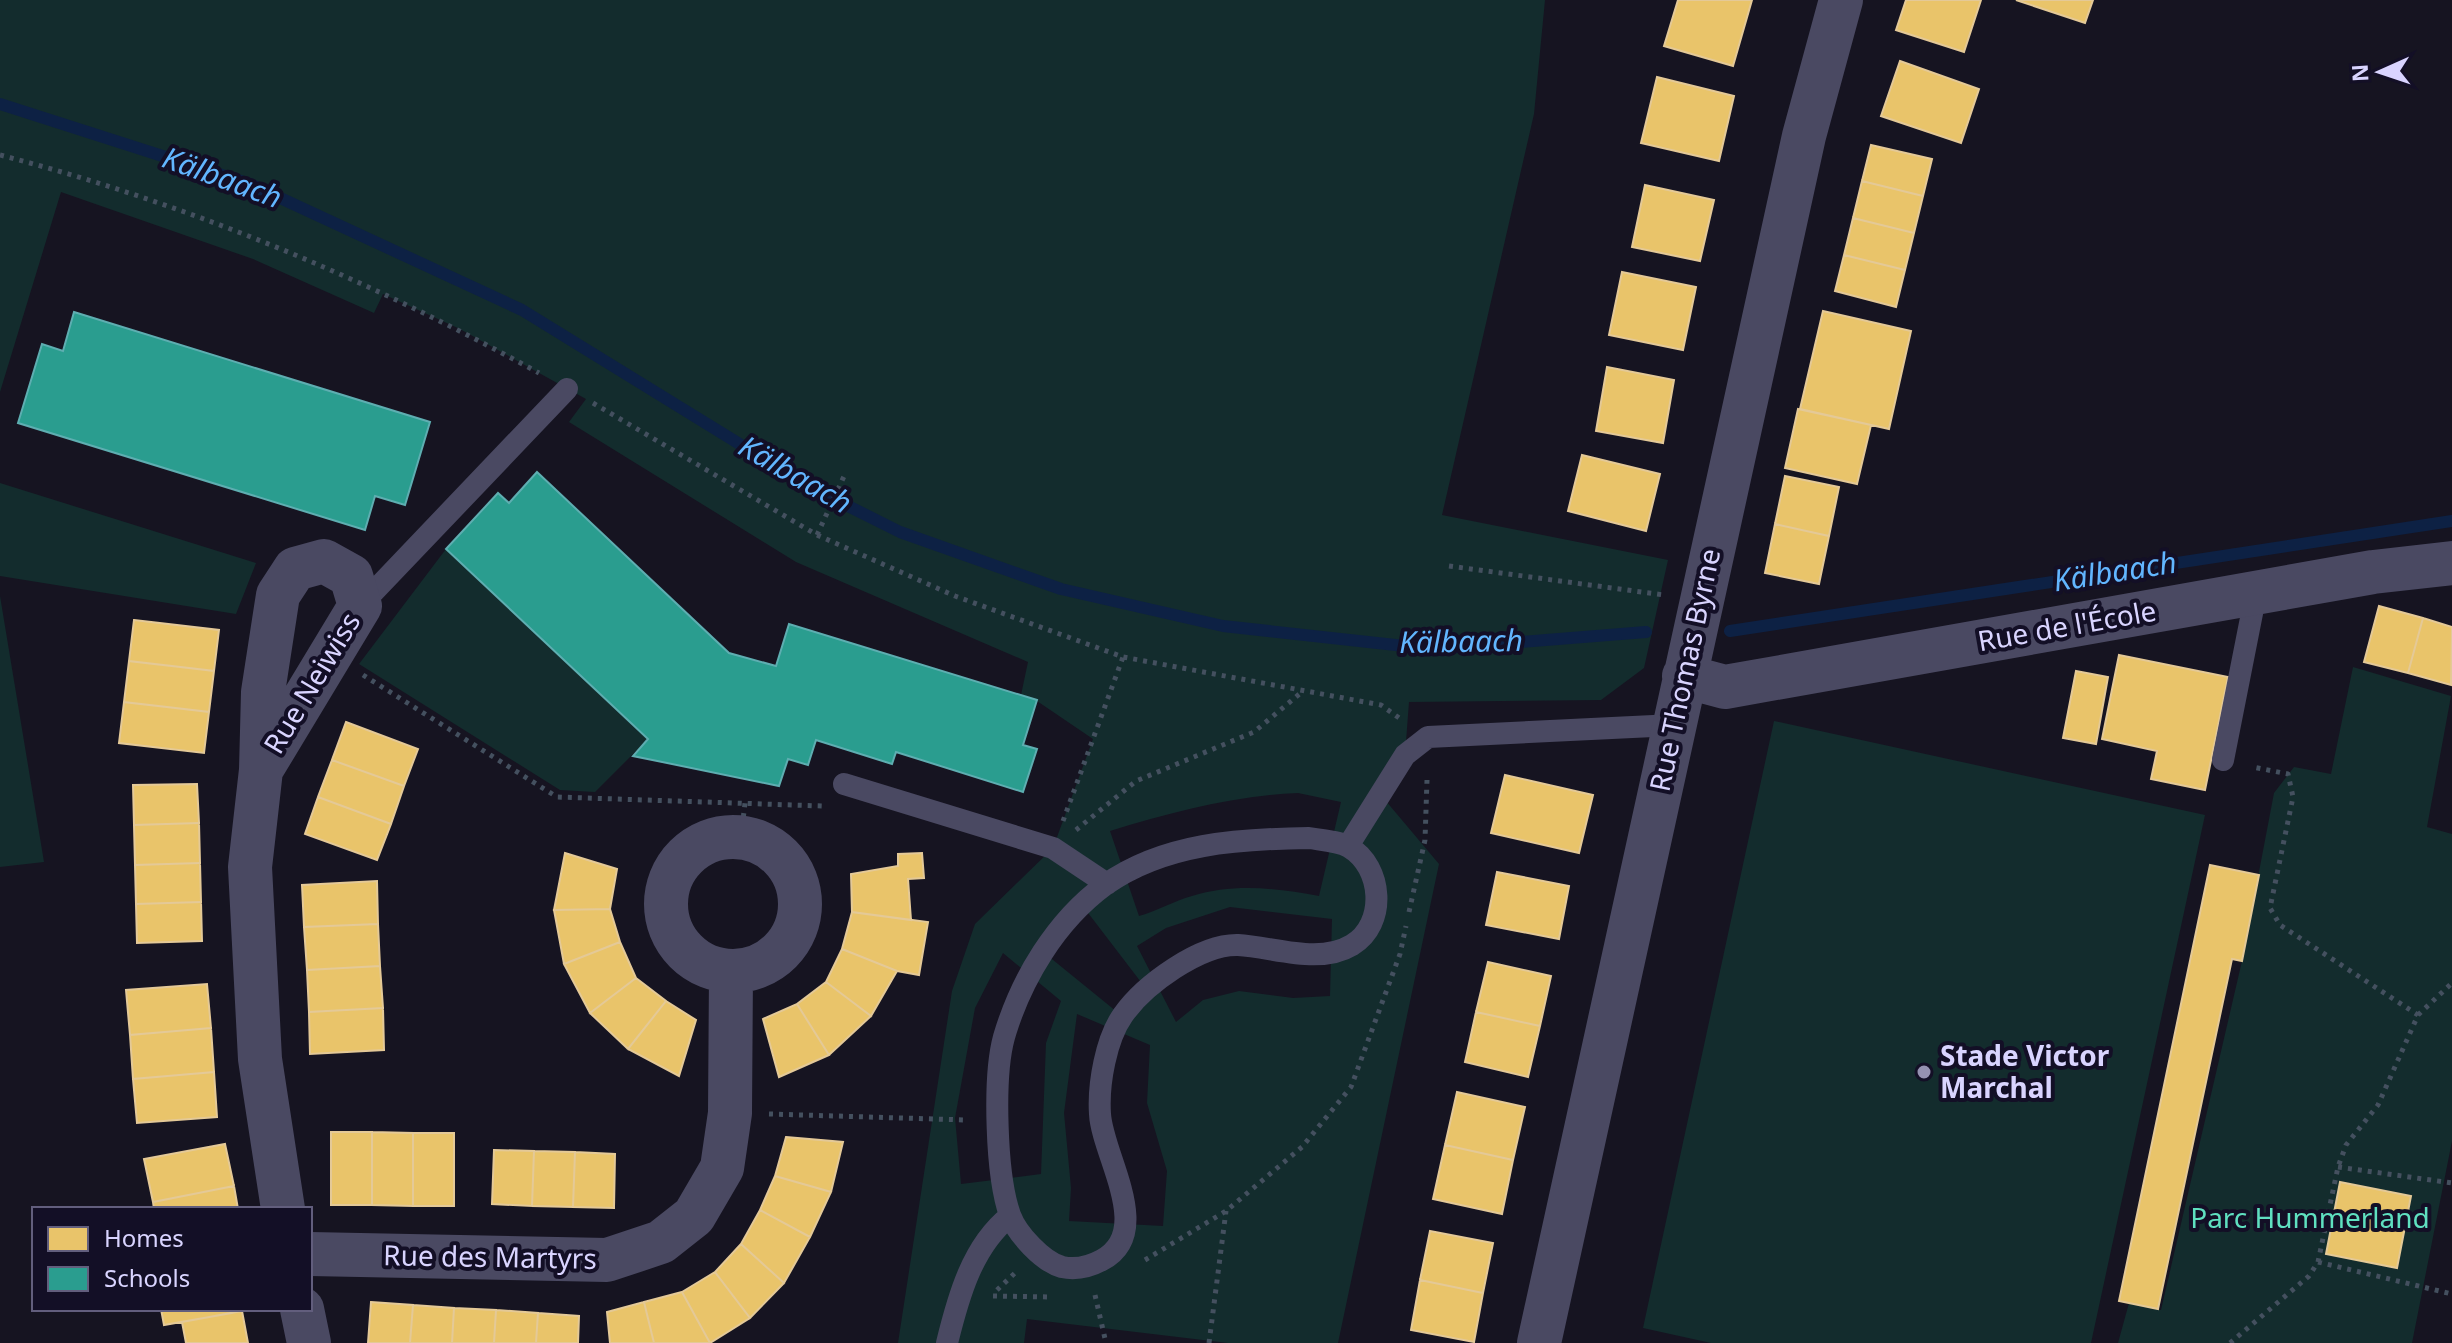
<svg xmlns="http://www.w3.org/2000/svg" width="2452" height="1343" font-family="'Noto Sans',sans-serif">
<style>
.green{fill:#132c2d;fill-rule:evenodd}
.homes{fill:#e9c46a;stroke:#e4c997;stroke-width:2}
.schools{fill:#2a9d8f;stroke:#5eaeb1;stroke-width:2}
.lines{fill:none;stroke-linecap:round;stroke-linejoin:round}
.stream{stroke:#0d2144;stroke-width:12}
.path{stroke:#44505f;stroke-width:5;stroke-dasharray:4 6;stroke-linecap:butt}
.service{stroke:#4a4962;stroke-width:22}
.minor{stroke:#4a4962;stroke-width:44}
.poi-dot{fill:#9591b1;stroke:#130f26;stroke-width:3}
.labels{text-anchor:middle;stroke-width:8;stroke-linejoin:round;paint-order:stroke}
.street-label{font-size:28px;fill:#d9d4ff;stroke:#130f26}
.poi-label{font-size:28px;font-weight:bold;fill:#d9d4ff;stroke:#130f26;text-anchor:start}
.park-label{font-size:28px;fill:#5fe0c0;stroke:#130f26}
.water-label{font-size:30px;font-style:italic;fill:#62b6ff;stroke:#130f26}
</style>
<rect width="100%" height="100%" fill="#161421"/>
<!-- green -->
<path class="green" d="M 0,0 L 1545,0 L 1534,114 L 1442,515 L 1668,560 L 1644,668 L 1601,700 L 1409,702 L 1405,755 L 1380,794 L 1439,864 L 1338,1343 L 1228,1343 L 1027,1319 L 1024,1343 L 898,1343 L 952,991 L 975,924 L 1053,848 L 1093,739 L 1037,701 L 1021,695 L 1028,662 L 796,562 L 569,422 L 586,399 L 460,329 L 383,294 L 374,313 L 253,259 L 61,192 L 0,392 ZM 1298,793 L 1341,802 L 1319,896 C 1276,888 1234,883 1192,896 C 1174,901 1157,911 1139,916 L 1110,831 C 1173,812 1232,796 1298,793 ZM 1082,905 L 1147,990 L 1122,1016 L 1042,951 ZM 1230,907 L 1332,919 L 1330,996 L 1293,998 L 1239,991 L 1203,1000 L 1176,1022 L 1137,946 L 1166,928 ZM 1003,953 L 1061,1001 L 1046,1043 L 1041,1174 L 961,1184 L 955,1118 L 975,1008 ZM 1077,1014 L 1150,1045 L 1147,1103 L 1167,1171 L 1163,1226 L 1069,1221 L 1071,1188 L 1064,1113 Z
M 0,483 L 256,563 L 236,614 L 0,576 Z
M 446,549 L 648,739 L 595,792 L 560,790 L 359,664 Z
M 0,596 L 44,862 L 0,867 Z
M 2353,667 L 2451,696 L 2427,827 L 2452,834 L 2452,1141 L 2412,1343 L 2118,1343 L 2129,1303 L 2161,1310 L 2242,961 L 2274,793 L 2294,767 L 2331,774 Z
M 1774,721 L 2205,815 L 2091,1343 L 1711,1343 L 1643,1328 Z"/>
<!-- homes -->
<path class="homes" d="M 1678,0 L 1752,0 L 1733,66 L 1664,46 Z
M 1906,0 L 1981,0 L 1964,52 L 1896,30 Z
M 2016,0 L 2093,0 L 2085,23 Z
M 1900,61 L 1979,89 L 1961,143 L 1881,116 Z
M 1657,77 L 1734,96 L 1719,161 L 1641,143 Z
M 1871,145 L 1932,159 L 1923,196 L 1862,181 Z
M 1862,181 L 1923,196 L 1914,233 L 1853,218 Z
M 1645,185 L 1714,200 L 1700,261 L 1632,247 Z
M 1853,218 L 1914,233 L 1905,270 L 1844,255 Z
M 1844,255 L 1905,270 L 1896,307 L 1835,291 Z
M 1622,272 L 1696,287 L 1683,350 L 1609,335 Z
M 1823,311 L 1911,331 L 1889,429 L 1800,409 Z
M 1607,367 L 1674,380 L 1663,443 L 1596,431 Z
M 1798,409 L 1871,425 L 1857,484 L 1785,468 Z
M 1582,455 L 1660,474 L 1646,531 L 1568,511 Z
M 1785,476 L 1839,487 L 1829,536 L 1775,524 Z
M 1775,524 L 1829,536 L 1819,584 L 1765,573 Z
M 2379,606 L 2423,618 L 2408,673 L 2364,662 Z
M 2423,618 L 2452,627 L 2451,685 L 2408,673 Z
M 134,620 L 219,630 L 214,671 L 129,661 Z
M 2119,655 L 2228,677 L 2205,790 L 2151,779 L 2157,751 L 2102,739 Z
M 129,661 L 214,671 L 209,712 L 124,702 Z
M 2076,671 L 2108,677 L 2096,744 L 2063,738 Z
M 124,702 L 209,712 L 204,753 L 119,743 Z
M 346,722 L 418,749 L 404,786 L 332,760 Z
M 332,760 L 404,786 L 391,824 L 318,797 Z
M 1505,775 L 1593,795 L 1579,853 L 1491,833 Z
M 197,784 L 199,823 L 134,825 L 133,785 Z
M 318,797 L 391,824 L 377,860 L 305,834 Z
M 199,823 L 200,863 L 135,865 L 134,825 Z
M 565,853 L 617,869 L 610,909 L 554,910 Z
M 922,853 L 924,878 L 908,879 L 911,920 L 852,912 L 851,874 L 898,866 L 898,854 Z
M 200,863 L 201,902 L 136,904 L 135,865 Z
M 2210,865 L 2259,875 L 2242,961 L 2232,959 L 2158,1309 L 2119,1301 Z
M 1497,872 L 1569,886 L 1559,939 L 1486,925 Z
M 377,881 L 378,924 L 304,927 L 302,885 Z
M 201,902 L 202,941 L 137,943 L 136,904 Z
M 610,909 L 620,942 L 564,964 L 554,910 Z
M 852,912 L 928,922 L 919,975 L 897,971 L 842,949 Z
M 378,924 L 380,966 L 307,970 L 304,927 Z
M 620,942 L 636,978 L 590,1013 L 564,964 Z
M 842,949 L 897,971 L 871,1016 L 826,982 Z
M 1488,962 L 1551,976 L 1540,1026 L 1476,1012 Z
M 380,966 L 383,1008 L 309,1012 L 307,970 Z
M 636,978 L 666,1001 L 628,1049 L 590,1013 Z
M 826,982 L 871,1016 L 829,1055 L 797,1004 Z
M 207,984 L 211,1028 L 130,1035 L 126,990 Z
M 666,1001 L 696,1020 L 679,1076 L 628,1049 Z
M 797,1004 L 829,1055 L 779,1077 L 763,1019 Z
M 383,1008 L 384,1050 L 310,1054 L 309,1012 Z
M 1476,1012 L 1540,1026 L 1528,1077 L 1465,1062 Z
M 211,1028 L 214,1072 L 133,1079 L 130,1035 Z
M 214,1072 L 217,1117 L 137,1123 L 133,1079 Z
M 1457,1092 L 1525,1107 L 1513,1160 L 1445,1145 Z
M 331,1132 L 372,1132 L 372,1205 L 331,1205 Z
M 372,1132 L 413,1133 L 413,1206 L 372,1205 Z
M 413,1133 L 454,1133 L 454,1206 L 413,1206 Z
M 786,1137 L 843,1142 L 831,1192 L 775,1176 Z
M 225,1144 L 234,1186 L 153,1202 L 144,1159 Z
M 1445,1145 L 1513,1160 L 1502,1214 L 1433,1199 Z
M 494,1150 L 534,1151 L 532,1206 L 492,1204 Z
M 534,1151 L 575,1152 L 573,1207 L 532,1206 Z
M 575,1152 L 615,1154 L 614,1208 L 573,1207 Z
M 775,1176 L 831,1192 L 810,1237 L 760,1210 Z
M 2340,1182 L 2411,1196 L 2397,1268 L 2326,1254 Z
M 234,1186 L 238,1209 L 154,1209 L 153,1202 Z
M 760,1210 L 810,1237 L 784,1283 L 741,1244 Z
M 1430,1231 L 1493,1243 L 1483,1293 L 1420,1280 Z
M 741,1244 L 784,1283 L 750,1318 L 715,1272 Z
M 715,1272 L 750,1318 L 710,1343 L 682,1292 Z
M 1420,1280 L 1483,1293 L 1474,1342 L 1411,1330 Z
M 682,1292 L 710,1343 L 654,1343 L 644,1302 Z
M 371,1302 L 413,1305 L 410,1343 L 368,1343 Z
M 644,1302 L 654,1343 L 610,1343 L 607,1312 Z
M 413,1305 L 454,1308 L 452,1343 L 410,1343 Z
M 454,1308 L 496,1310 L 494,1343 L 452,1343 Z
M 161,1309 L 231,1309 L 232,1313 L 164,1325 Z
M 496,1310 L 538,1313 L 536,1343 L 494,1343 Z
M 242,1311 L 248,1343 L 186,1343 L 182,1322 Z
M 538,1313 L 579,1316 L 578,1343 L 536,1343 Z"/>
<!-- schools -->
<path class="schools" d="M 74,312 L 430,422 L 405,505 L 375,496 L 365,530 L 18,423 L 42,344 L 63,351 Z
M 537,472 L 729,653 L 776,666 L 789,624 L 1037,700 L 1023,745 L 1037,749 L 1023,792 L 896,752 L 892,764 L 816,740 L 808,765 L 788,759 L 779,786 L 633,756 L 648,739 L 446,549 L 498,493 L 509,503 Z"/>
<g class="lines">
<!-- stream -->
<path class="stream" d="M 0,104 L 250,184 L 522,310 L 808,486 L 900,532 L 1061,589 L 1223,626 L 1432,649 L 1646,632
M 1730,631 L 2452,521"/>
<!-- path -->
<path class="path" d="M 0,155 C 189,204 368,279 539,373
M 593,403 L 817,535 L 955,596 L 1123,657 L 1381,705 L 1402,720
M 817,535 L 845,474
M 1449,566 L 1664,595
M 363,675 L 557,797 L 822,806
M 1063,821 L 1123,657
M 1076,830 L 1136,781 L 1254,732 L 1303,691
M 741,837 L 745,803
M 1409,912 L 1425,840 L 1427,780
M 2418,1015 L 2452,983
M 769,1114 L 967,1120
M 2338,1167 L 2452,1183
M 1145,1260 L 1226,1211 L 1302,1147 L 1351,1087 L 1400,954 L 1406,926
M 2318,1262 L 2452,1294
M 997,1290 L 1016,1272
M 1095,1295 L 1106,1343
M 993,1296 L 1051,1297
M 1209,1343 L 1226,1211
M 2230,1343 L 2309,1276 L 2318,1262 L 2338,1167 L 2346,1145 L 2378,1105 L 2418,1015 L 2280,925 L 2270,908 L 2293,797 L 2288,774 L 2253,767"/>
<!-- service -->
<path class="service" d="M 360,606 L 567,389
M 2223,760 L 2256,593
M 844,784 L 1053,848 L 1107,884
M 1309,838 C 1321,840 1339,841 1349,847 C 1383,867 1387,924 1352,945 C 1319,965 1274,947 1238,945 C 1200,944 1144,985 1123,1015 C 1106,1039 1098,1084 1100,1114 C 1102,1155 1155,1232 1102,1260 C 1091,1266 1076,1270 1062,1267 C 1043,1262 1017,1234 1010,1215 C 996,1176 993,1077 1004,1037 C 1021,979 1056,921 1105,885 C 1164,843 1239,839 1309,838 Z
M 1348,846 L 1405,755 L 1428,737 L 1674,725
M 947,1343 C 958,1298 972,1246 1010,1216"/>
<!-- minor -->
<path class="minor" d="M 1684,676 L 1725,687 L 2373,572 L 2452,563
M 261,770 L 360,606 L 351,576 L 324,561 L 295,569 L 278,595 L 263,692 L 261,770 L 250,867 L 260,1059 L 283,1209
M666 904a67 67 0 1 1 134 0a67 67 0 1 1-134 0Z
M 310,1254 L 607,1260 L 661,1242 L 694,1216 L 722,1168 L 730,1113 L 731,972
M 302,1309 L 309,1343
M 1539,1343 L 1804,136 L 1841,0"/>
</g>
<!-- markers -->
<circle class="poi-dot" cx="1924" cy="1072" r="8"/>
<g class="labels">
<!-- street labels -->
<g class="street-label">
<text transform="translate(2067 626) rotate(-10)" y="10">Rue de l'École</text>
<text transform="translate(1685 670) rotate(-78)" y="10">Rue Thomas Byrne</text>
<text transform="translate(312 683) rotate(-59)" y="10">Rue Neiwiss</text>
<text transform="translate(490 1257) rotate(1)" y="10">Rue des Martyrs</text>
</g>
<!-- poi labels -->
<g class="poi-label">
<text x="1940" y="1066">Stade Victor<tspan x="1940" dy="32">Marchal</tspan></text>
</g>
<!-- park labels -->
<g class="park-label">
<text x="2310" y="1228">Parc Hummerland</text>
</g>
<!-- water labels -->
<g class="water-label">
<text transform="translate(222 178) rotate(20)" y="10">Kälbaach</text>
<text transform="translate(795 475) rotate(30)" y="10">Kälbaach</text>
<text transform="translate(2115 572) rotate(-9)" y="10">Kälbaach</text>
<text transform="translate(1461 642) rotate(-1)" y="10">Kälbaach</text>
</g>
</g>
<!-- legend -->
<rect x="32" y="1207" width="280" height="104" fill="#130f26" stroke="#625e7d" stroke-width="2"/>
<rect x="48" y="1227" width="40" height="24" fill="#e9c46a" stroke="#625e7d" stroke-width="2"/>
<text x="104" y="1247" font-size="24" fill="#d9d4ff">Homes</text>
<rect x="48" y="1267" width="40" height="24" fill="#2a9d8f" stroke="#625e7d" stroke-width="2"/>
<text x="104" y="1287" font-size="24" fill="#d9d4ff">Schools</text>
<!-- north arrow -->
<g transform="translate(2380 72) rotate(267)" stroke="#130f26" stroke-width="6" paint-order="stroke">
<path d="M0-6L14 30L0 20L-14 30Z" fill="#d9d4ff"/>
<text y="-12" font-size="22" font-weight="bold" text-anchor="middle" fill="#d9d4ff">N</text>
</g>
</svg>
